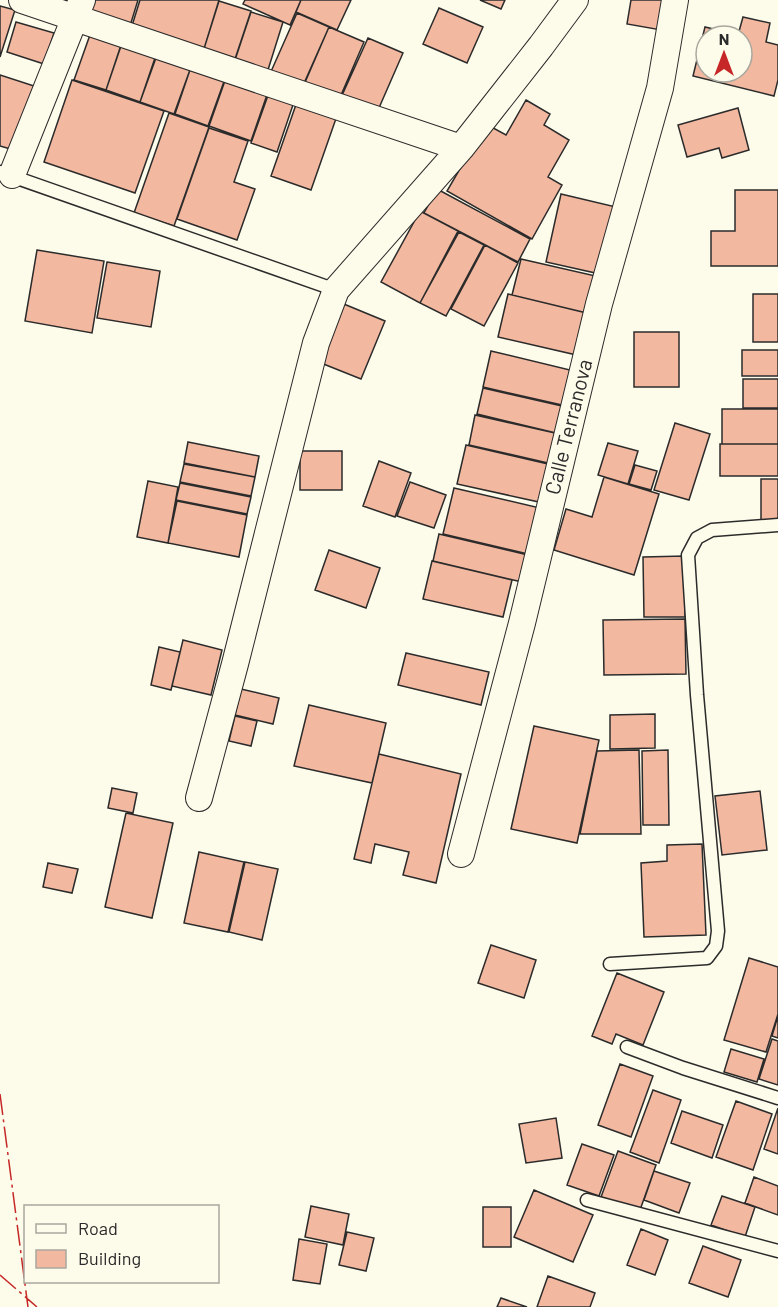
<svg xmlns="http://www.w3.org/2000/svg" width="778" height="1307" font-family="Barlow,sans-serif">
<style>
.building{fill:#f2b8a0;stroke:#2b2b2b;stroke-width:1.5;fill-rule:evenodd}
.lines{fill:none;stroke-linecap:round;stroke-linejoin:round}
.service-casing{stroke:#2b2b2b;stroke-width:15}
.minor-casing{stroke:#2b2b2b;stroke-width:28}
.service{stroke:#fdfbea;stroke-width:12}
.minor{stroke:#fdfbea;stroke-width:26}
.power{stroke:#c62828;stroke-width:1.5;stroke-dasharray:21 4.5 3 4.5;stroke-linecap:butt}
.labels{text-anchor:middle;stroke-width:4.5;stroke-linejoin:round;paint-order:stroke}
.street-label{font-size:21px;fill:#2b2b2b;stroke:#fdfbea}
</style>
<rect width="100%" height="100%" fill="#fdfbea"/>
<!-- building -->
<path class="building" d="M 92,0 L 138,0 L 130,26 L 88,12 Z
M 140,0 L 219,0 L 203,52 L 131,29 Z
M 245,0 L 301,0 L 290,25 L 243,4 Z
M 301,0 L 351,0 L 337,30 L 296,12 Z
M 480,0 L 505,0 L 501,9 Z
M 631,0 L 666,0 L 661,30 L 627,24 Z
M 219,1 L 251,11 L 234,62 L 203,52 Z
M 0,6 L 15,10 L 0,57 Z
M 439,8 L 483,27 L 467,63 L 423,44 Z
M 251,12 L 283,22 L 267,73 L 234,63 Z
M 297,13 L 329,27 L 301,90 L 269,76 Z
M 743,17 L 770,23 L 766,42 L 778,45 L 778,80 L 774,96 L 693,76 L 705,27 L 738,35 ZM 706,36 L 742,36 L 742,72 L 706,72 Z
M 16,22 L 54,33 L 44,64 L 7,52 Z
M 329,27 L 364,42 L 338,102 L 303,87 Z
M 91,32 L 122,42 L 106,90 L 74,80 Z
M 368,38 L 403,53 L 375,117 L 339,102 Z
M 122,43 L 156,55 L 140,102 L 106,90 Z
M 157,55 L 191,67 L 174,114 L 140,102 Z
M 192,64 L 226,76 L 208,126 L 175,114 Z
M 0,75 L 34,86 L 14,150 L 0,146 Z
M 227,75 L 269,89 L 251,141 L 209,126 Z
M 72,80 L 164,111 L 135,193 L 44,162 Z
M 271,87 L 296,96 L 277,152 L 251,143 Z
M 299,96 L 339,110 L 311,190 L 271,176 Z
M 526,100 L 550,114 L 544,125 L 569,140 L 548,177 L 562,185 L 532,239 L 447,191 L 486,124 L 506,135 Z
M 738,108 L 749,150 L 722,158 L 719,148 L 687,157 L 678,125 Z
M 169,113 L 209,127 L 174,226 L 134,213 Z
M 209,128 L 248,141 L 234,182 L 255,189 L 237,240 L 177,219 Z
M 437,189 L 530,239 L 518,262 L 424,213 Z
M 735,190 L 778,190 L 778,266 L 711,266 L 711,231 L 735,231 Z
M 561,194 L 616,207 L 600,274 L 546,262 Z
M 420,211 L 458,231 L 420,303 L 381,282 Z
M 459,232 L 484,245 L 446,316 L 420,303 Z
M 485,245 L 518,263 L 484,326 L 451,309 Z
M 37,250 L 104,261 L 92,333 L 25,321 Z
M 521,259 L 600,277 L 591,314 L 512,295 Z
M 107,262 L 160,271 L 151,327 L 97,318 Z
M 508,294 L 591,314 L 581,356 L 498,337 Z
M 753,294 L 778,294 L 778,342 L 753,342 Z
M 339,302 L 385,321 L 361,379 L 316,361 Z
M 634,332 L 679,332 L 679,387 L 634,387 Z
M 742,350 L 778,350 L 778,376 L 742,376 Z
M 491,351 L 570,370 L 562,405 L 483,387 Z
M 743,379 L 778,379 L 778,408 L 743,408 Z
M 483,388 L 562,406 L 556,433 L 477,414 Z
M 722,409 L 778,409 L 778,444 L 722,444 Z
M 475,415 L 555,433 L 548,463 L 469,445 Z
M 675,423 L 710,434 L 689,500 L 654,490 Z
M 188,442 L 259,456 L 255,477 L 184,463 Z
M 608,443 L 638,451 L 628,484 L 598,475 Z
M 720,444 L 778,444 L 778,476 L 720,476 Z
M 466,445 L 548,464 L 539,502 L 457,484 Z
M 300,451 L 342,451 L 342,490 L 300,490 Z
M 379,461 L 411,473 L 395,517 L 363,506 Z
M 184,464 L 255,477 L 251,496 L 180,482 Z
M 635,465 L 657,471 L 651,490 L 629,484 Z
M 604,477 L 659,494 L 634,575 L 554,550 L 566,509 L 592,517 Z
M 761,479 L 778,479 L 778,522 L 761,522 Z
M 148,481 L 178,487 L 168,543 L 137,537 Z
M 410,482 L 446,495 L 434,528 L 397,516 Z
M 180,483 L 251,497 L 247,514 L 176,500 Z
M 454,488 L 540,508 L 528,554 L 443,534 Z
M 177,501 L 247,515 L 239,557 L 168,543 Z
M 439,534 L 528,555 L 522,582 L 433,561 Z
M 329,550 L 380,568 L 366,608 L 315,590 Z
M 685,556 L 685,617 L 644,617 L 643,557 Z
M 432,561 L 512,580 L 503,617 L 423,599 Z
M 685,619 L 686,674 L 604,675 L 603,620 Z
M 183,640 L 222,650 L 211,695 L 172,686 Z
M 159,647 L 180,652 L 171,690 L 151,685 Z
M 406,653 L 489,672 L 481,705 L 398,685 Z
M 241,689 L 279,698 L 273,724 L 235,715 Z
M 309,705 L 386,723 L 372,783 L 294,766 Z
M 655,714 L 655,748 L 610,749 L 610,715 Z
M 235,716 L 257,721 L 251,746 L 229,741 Z
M 534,726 L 599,740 L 577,843 L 511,829 Z
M 639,750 L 641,834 L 580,834 L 597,751 Z
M 668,750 L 669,825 L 643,825 L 642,751 Z
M 379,754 L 461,774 L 436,883 L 403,875 L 409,852 L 375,844 L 371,863 L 354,859 Z
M 112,788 L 137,793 L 133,813 L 108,808 Z
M 760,791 L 767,850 L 722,855 L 715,796 Z
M 126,813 L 173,823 L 152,918 L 105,907 Z
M 702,844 L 706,935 L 644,937 L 641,863 L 667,861 L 667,845 Z
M 199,852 L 244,862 L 228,932 L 184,923 Z
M 245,862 L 278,869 L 262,940 L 229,932 Z
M 48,863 L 78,869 L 72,893 L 43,887 Z
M 491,945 L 536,960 L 524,998 L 478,983 Z
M 749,958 L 778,967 L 778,1014 L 766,1052 L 724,1040 Z
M 617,973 L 664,992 L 643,1045 L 616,1034 L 612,1044 L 592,1036 Z
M 778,1016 L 778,1038 L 772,1036 Z
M 772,1039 L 778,1041 L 778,1085 L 759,1079 Z
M 731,1049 L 764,1059 L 757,1082 L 724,1072 Z
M 620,1064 L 653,1076 L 631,1137 L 598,1125 Z
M 653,1090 L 681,1100 L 659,1163 L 630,1152 Z
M 736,1101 L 772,1114 L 753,1170 L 716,1157 Z
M 778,1108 L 778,1154 L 764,1149 Z
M 682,1111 L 723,1125 L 712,1158 L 671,1143 Z
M 556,1118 L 562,1158 L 526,1163 L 519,1124 Z
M 582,1144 L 614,1155 L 599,1196 L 567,1185 Z
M 618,1151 L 656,1165 L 640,1210 L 601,1197 Z
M 654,1171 L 690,1183 L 679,1213 L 644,1200 Z
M 754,1177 L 778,1186 L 778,1215 L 745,1203 Z
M 534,1190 L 593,1215 L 573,1262 L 514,1237 Z
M 722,1196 L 755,1207 L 745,1237 L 711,1225 Z
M 311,1206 L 349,1214 L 343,1245 L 305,1237 Z
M 483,1207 L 511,1207 L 511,1247 L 483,1247 Z
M 641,1229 L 668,1240 L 655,1275 L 627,1265 Z
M 347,1232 L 374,1238 L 366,1271 L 339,1265 Z
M 299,1239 L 327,1244 L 320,1284 L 293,1280 Z
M 703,1246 L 741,1260 L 728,1297 L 689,1283 Z
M 548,1276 L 595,1293 L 590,1307 L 537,1307 Z
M 501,1298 L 527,1307 L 497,1307 Z"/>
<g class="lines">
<!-- service casing -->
<g class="service-casing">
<path id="service" d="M 0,172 L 336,290
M 610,964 L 707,958 L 716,946 L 718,931 L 697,695 L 688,555 L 697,538 L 712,530 L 778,525
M 627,1047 L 683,1068 L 778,1098
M 587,1200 L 778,1251"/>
</g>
<!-- minor casing -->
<g class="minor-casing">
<path id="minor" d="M 22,0 L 461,148 L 541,46 L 575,0
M 12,175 L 82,0
M 199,798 L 235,664 L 316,343 L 336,290 L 461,148
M 461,854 L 522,623 L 599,304 L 660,88 L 675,0"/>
</g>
<!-- service -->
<use href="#service" class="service"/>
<!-- minor -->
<use href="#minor" class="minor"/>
<!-- power -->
<path class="power" d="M 0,1094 L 28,1307
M 0,1275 L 37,1307"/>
</g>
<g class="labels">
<!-- street labels -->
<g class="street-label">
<text transform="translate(569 427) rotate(-76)" y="7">Calle Terranova</text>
</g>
</g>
<!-- legend -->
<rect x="24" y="1205" width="195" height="78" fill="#fdfbea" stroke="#a9a89e" stroke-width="1.5"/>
<rect x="36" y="1224" width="30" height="9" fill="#fdfbea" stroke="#a9a89e" stroke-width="1.5"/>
<text x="78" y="1235" font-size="18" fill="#2b2b2b">Road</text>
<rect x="36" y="1250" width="30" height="18" fill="#f2b8a0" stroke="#a9a89e" stroke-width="1.5"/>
<text x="78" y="1265" font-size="18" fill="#2b2b2b">Building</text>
<!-- north arrow -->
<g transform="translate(724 54)"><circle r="28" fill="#fdfbea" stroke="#a9a89e" stroke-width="1.5"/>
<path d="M0-4.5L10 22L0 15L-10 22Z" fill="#c62828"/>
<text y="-9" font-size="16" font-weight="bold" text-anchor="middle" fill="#2b2b2b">N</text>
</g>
</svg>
